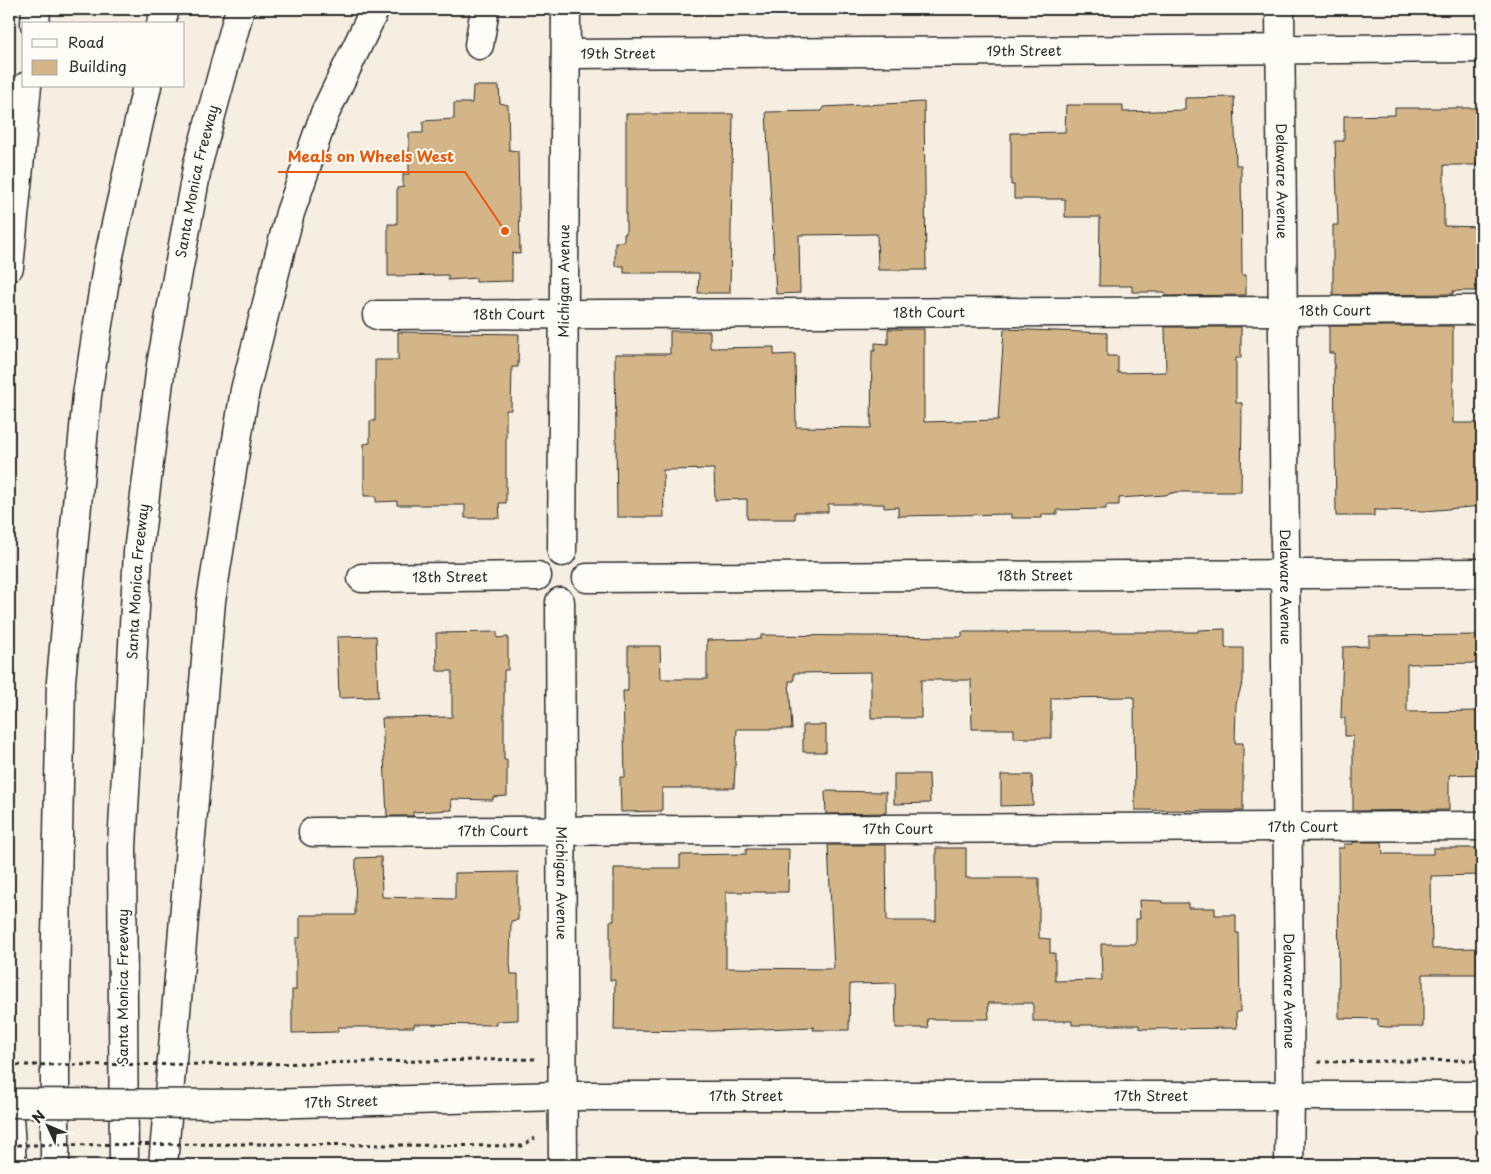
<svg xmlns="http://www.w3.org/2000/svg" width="1491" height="1174" font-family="'Playpen Sans',sans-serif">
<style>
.green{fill:#aff1ba;stroke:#6d8e72}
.building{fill:#d4b588;stroke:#2b2b2b}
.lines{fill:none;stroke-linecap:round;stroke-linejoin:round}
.minor-casing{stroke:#2b2b2b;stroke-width:31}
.highway-casing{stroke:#2b2b2b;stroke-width:31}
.path{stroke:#2b2b2b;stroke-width:3;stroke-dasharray:4 4;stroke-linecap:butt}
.minor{stroke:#fdfcf7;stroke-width:28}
.highway{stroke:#fdfcf7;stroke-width:28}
.minor-bridge-casing{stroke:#2b2b2b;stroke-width:31;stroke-linecap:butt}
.path-bridge{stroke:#2b2b2b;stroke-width:3;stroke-dasharray:4 4;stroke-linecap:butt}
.minor-bridge{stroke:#fdfcf7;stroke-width:28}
.labels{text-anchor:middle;stroke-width:4;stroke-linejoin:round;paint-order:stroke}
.street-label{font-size:14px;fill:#2b2b2b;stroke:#fdfcf7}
.leader{fill:none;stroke:#e8590c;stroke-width:2}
.callout-dot{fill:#e8590c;stroke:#fdfcf7;stroke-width:2}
.callout-label{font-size:15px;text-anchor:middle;font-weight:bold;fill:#e8590c;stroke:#fdfcf7;stroke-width:4;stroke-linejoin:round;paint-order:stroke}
</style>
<rect width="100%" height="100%" fill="#f5eee1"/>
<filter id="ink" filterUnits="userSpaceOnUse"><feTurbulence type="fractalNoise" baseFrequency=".02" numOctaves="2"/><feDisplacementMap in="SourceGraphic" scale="10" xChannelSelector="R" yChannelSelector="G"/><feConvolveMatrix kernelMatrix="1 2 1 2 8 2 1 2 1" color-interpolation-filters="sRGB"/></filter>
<g filter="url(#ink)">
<!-- green -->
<path class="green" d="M 1482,1161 L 1482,1165 L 1343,1165 L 1346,1162 Z"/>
<!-- building -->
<path class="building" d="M 473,86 L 499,86 L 500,103 L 508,105 L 509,150 L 518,151 L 520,254 L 512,253 L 512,281 L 476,282 L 476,278 L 448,280 L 448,275 L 388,276 L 388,224 L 397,224 L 397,188 L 403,187 L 403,174 L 409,174 L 409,133 L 423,133 L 423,121 L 454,119 L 454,103 L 472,103 Z
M 1234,97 L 1236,165 L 1241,165 L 1242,275 L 1246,275 L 1246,295 L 1165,296 L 1165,292 L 1132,292 L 1132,286 L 1099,286 L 1100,217 L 1065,217 L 1065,199 L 1014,199 L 1014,185 L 1011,185 L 1011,133 L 1065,132 L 1066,105 L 1123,105 L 1123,112 L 1185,110 L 1185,98 Z
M 924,102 L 926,270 L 878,270 L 877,234 L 799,235 L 800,293 L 776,294 L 766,112 L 822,111 L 823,107 Z
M 1395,108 L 1482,108 L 1482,165 L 1444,165 L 1444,226 L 1482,227 L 1482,291 L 1453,291 L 1453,294 L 1333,295 L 1333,225 L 1338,225 L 1335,141 L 1344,141 L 1344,116 L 1395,115 Z
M 626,114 L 733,114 L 730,293 L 698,293 L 699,273 L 624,273 L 624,266 L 615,266 L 615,242 L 624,242 L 624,234 L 626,234 Z
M 1329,326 L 1453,326 L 1453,423 L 1482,423 L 1482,506 L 1425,511 L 1374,510 L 1374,516 L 1336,516 L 1334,353 L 1329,353 Z
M 1165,327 L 1241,327 L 1241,358 L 1236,358 L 1236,403 L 1242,403 L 1241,492 L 1176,492 L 1165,495 L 1119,498 L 1119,505 L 1106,505 L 1106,509 L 1057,510 L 1057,514 L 1042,514 L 1042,518 L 1011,518 L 1011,514 L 898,516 L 898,507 L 884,508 L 884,504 L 828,504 L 828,512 L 795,512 L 795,519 L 747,519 L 747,499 L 715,500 L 714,469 L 663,470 L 664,517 L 617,517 L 615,354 L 670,354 L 670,331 L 710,331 L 710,348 L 774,347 L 774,355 L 795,354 L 796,427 L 871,428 L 872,351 L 875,351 L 875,343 L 888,344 L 888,329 L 924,329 L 924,422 L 998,420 L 1004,329 L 1107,333 L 1107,356 L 1118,356 L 1118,373 L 1166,372 Z
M 398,332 L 519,334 L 518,367 L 512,367 L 511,410 L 506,410 L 506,503 L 499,503 L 500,518 L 465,518 L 465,505 L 397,505 L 397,501 L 376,502 L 376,496 L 364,496 L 364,444 L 370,443 L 370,421 L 375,421 L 375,360 L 398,360 Z
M 1225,629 L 1225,648 L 1243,648 L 1243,681 L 1236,704 L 1235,743 L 1243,743 L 1243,811 L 1135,810 L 1134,697 L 1051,698 L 1051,738 L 1014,738 L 1014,729 L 972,729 L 971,680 L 921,680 L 921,718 L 871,718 L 871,672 L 794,673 L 794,681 L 789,681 L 792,729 L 737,729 L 734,788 L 662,788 L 662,811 L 621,812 L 620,777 L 625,777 L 623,691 L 628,691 L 628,646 L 660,646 L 661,679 L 707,679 L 707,640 L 761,639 L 761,635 L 962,637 L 962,632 L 1198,632 L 1198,630 Z
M 497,632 L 497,638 L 508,637 L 508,670 L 504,670 L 504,760 L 507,760 L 507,796 L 493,797 L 493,800 L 451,799 L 452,810 L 413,812 L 413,816 L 387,816 L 382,718 L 452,717 L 452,671 L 437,671 L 436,633 Z
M 1482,635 L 1482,663 L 1407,664 L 1407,712 L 1482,711 L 1482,774 L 1449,775 L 1449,810 L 1353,811 L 1353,736 L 1345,736 L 1345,718 L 1341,718 L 1343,647 L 1369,646 L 1369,636 Z
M 376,636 L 378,697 L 339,698 L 337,637 Z
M 803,725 L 826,725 L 826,752 L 803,752 Z
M 894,774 L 929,774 L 930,803 L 894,804 Z
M 1001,775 L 1032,775 L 1033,805 L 1001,806 Z
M 825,791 L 886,792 L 886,813 L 826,814 Z
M 1353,842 L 1382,842 L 1383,854 L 1433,854 L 1433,848 L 1482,848 L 1482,875 L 1431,876 L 1432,949 L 1482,948 L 1482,974 L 1423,974 L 1423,1027 L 1386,1027 L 1378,1026 L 1378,1019 L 1339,1018 L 1338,848 L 1344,848 L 1344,844 L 1353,844 Z
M 828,845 L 886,845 L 887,921 L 936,921 L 936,848 L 966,848 L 966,878 L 1039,878 L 1039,938 L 1050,939 L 1050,953 L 1055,953 L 1055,981 L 1102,980 L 1101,944 L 1136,944 L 1136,919 L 1140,919 L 1139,900 L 1162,901 L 1162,903 L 1188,903 L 1188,908 L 1215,908 L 1215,915 L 1236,915 L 1236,933 L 1239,933 L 1240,1012 L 1236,1012 L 1237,1028 L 1145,1029 L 1139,1028 L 1139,1025 L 1072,1025 L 1072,1021 L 1033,1021 L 1033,1003 L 988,1003 L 989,1019 L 927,1019 L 928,1028 L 896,1028 L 895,983 L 850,984 L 849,1030 L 813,1030 L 814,1027 L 713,1031 L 614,1030 L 615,980 L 610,980 L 610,921 L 614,921 L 614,868 L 680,868 L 680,855 L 746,854 L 746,849 L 789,849 L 788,892 L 726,892 L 726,968 L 834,969 Z
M 381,857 L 382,897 L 455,899 L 455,873 L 518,872 L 518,920 L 511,921 L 510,963 L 511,974 L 518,974 L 518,1020 L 496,1021 L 496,1025 L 414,1024 L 414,1027 L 338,1027 L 338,1032 L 292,1033 L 292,990 L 296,990 L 296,938 L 300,938 L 300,915 L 355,915 L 356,858 Z"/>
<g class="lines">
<!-- minor casing -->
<g class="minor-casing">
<g id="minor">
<path id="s1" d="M 1280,9 L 1290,1096 L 1289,1165"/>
<path d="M 479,45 L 485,9"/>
<path id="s2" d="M 566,54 L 1482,48"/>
<path id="s3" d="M 377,315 L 1482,310"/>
<path id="s4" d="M 562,552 L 566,9"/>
<path id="s5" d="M 362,578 L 537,576"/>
<path id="s6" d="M 587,578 L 1482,573"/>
<path id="s7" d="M 560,602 L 563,1165"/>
<path id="s8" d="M 313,832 L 1482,826"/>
<path id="s9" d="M 262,1104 L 562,1096 L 1482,1096"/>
</g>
</g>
<!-- highway casing -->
<g class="highway-casing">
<g id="highway">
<path d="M 35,24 L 36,9"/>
<path d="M 161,24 L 165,9"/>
<path d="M 9,267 L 27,86"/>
<path d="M 9,1116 L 12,1165"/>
<path d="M 55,1165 L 55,987 L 61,681 L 87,395 L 108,260 L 147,86"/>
<path id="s10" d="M 124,1165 L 122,847 L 138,552 L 161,365 L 198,163 L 240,9"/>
<path d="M 163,1165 L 211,601 L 245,390 L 290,213 L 325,113 L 375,9"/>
</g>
</g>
<!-- path -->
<path class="path" d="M 1318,1062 L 1482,1060
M 259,1064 L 535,1059
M 263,1144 L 522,1146 L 535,1138"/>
<!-- minor -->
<use href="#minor" class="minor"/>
<!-- highway -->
<use href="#highway" class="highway"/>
<!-- minor-bridge casing -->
<g class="minor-bridge-casing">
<path id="minor-bridge" d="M 9,1103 L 262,1104"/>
</g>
<!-- path-bridge -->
<path class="path-bridge" d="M 9,1065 L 259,1064
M 9,1145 L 263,1144"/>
<!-- minor-bridge -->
<use href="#minor-bridge" class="minor-bridge"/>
</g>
</g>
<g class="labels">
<!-- street labels -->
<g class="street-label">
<text dy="5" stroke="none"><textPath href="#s2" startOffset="458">19th Street</textPath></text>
<text dy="5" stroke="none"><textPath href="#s2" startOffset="52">19th Street</textPath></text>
<text dy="5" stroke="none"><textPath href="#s10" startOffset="989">Santa Monica Freeway</textPath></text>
<text dy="5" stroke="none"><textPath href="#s1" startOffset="172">Delaware Avenue</textPath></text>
<text dy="5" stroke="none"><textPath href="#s4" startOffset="271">Michigan Avenue</textPath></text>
<text dy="5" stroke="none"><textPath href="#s3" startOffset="958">18th Court</textPath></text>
<text dy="5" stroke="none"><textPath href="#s3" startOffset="552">18th Court</textPath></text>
<text dy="5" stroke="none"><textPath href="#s3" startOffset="132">18th Court</textPath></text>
<text dy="5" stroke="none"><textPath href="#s6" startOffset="448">18th Street</textPath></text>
<text dy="5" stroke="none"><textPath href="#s5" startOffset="88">18th Street</textPath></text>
<text dy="5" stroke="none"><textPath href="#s10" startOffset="584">Santa Monica Freeway</textPath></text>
<text dy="5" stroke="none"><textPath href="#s1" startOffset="578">Delaware Avenue</textPath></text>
<text dy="5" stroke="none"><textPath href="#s8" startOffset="990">17th Court</textPath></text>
<text dy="5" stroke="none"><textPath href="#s8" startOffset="585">17th Court</textPath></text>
<text dy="5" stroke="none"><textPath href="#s8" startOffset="180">17th Court</textPath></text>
<text dy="5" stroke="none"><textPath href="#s7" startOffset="281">Michigan Avenue</textPath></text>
<text transform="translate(123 987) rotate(-90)" y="5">Santa Monica Freeway</text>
<text dy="5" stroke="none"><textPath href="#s1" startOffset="982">Delaware Avenue</textPath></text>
<text dy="5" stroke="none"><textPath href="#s9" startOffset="484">17th Street</textPath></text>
<text dy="5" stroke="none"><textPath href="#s9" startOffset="889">17th Street</textPath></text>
<text dy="5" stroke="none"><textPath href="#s9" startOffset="79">17th Street</textPath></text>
</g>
</g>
<!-- callouts -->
<path class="leader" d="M505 231L465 172H278"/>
<circle class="callout-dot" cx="505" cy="231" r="5"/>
<g class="callout-label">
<text x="371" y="162">Meals on Wheels West</text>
</g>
<!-- margin -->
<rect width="1491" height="1174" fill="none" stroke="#fdfcf7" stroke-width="30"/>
<rect x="15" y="15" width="1461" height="1144" fill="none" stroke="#2b2b2b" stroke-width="2" filter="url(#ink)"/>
<!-- legend -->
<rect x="22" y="22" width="162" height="65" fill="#fdfcf7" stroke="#a9a8a5"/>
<rect x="32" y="39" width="25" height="8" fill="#fdfcf7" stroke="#a9a8a5"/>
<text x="68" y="48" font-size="15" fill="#2b2b2b">Road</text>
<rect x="32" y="60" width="25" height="15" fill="#d4b588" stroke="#a9a8a5"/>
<text x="68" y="72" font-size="15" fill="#2b2b2b">Building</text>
<!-- north arrow -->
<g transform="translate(48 1126) rotate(314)" stroke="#fdfcf7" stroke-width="4" paint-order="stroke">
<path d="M0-4L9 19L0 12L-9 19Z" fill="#2b2b2b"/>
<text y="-8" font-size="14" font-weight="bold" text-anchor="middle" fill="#2b2b2b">N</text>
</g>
</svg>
